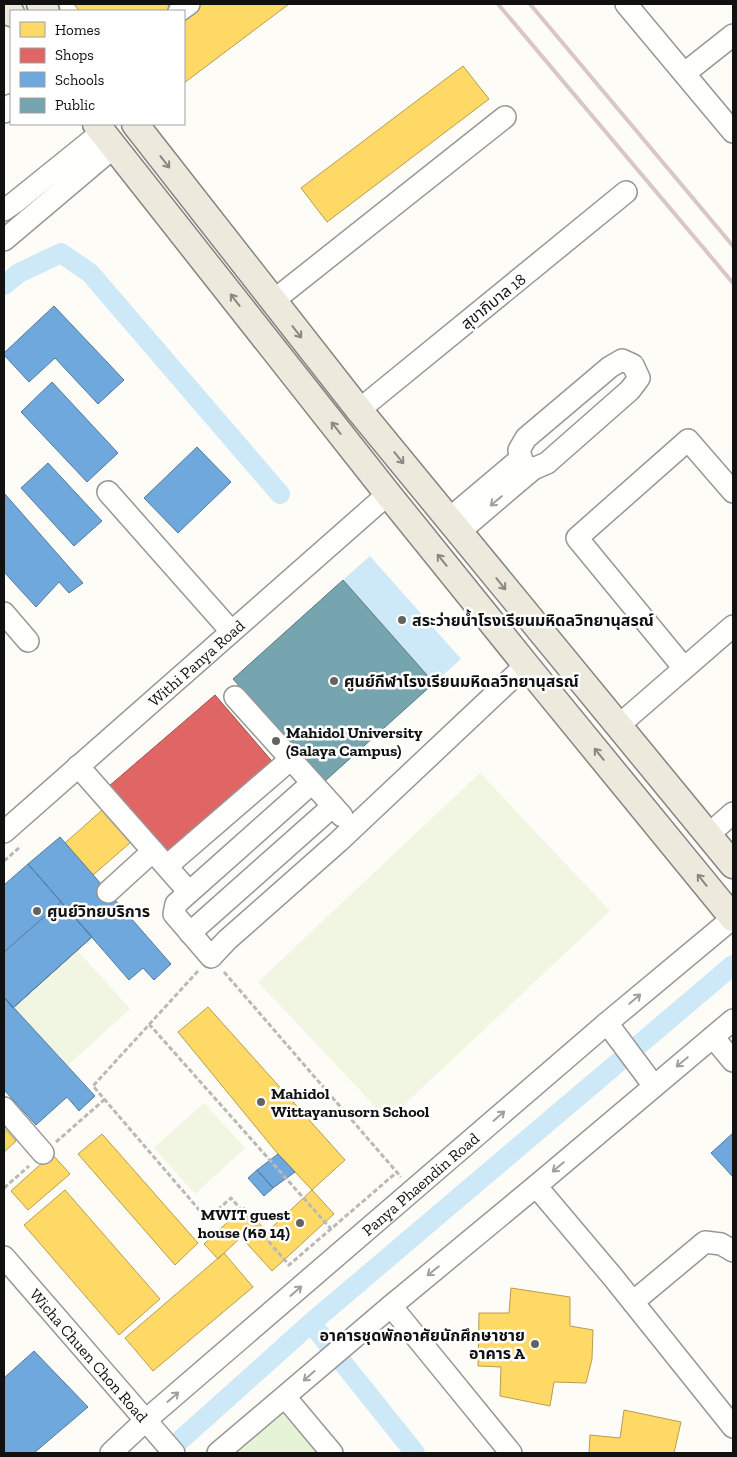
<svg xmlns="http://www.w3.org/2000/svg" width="737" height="1457" font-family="'Zilla Slab','Noto Sans Thai',serif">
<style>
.green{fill:#e7f3d7}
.pitch{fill:#f0f6e1}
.water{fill:#cde8f7}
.homes{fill:#ffd966;stroke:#b89d4c}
.shops{fill:#e06666;stroke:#a24c4c}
.schools{fill:#6fa8dc;stroke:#537b9f}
.public{fill:#76a5af;stroke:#587980}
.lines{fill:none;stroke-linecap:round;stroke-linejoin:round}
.canal{stroke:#cde8f7;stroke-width:20}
.minor-casing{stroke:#979795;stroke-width:24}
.major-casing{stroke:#858482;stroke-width:29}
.path{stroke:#b9b9b8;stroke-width:3;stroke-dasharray:5 2.5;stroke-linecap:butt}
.minor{stroke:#fffffe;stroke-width:21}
.major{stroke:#ede9dc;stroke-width:26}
.rail{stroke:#d9c6c7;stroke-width:4}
.oneway{stroke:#8a8881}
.oneway2{stroke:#a0a09f}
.poi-dot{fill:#646362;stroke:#fff;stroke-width:2}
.labels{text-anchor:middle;stroke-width:5;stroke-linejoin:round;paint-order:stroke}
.street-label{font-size:16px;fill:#111;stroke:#fff}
.poi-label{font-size:16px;font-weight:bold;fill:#111;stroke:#fff;text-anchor:start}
</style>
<rect width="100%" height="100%" fill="#fdfcf7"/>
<!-- green -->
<path class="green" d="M 280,1411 L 319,1453 L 235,1453 Z"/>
<!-- pitch -->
<path class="pitch" d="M 480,773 L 610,911 L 388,1120 L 258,982 Z
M 77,950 L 130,1009 L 67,1066 L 14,1007 Z
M 204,1103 L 245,1148 L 195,1194 L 154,1148 Z"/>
<!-- water -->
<path class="water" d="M 370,556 L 461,659 L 434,683 L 343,580 Z"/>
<!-- homes -->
<path class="homes" d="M 74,4 L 289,4 L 184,83 L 184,11 L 79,11 Z
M 463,66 L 489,99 L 327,222 L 301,188 Z
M 110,803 L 138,836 L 93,875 L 65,843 Z
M 208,1007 L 345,1160 L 312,1190 L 278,1154 L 178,1032 Z
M 4,1128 L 16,1141 L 4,1152 Z
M 102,1134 L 198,1243 L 175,1265 L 78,1154 Z
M 52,1154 L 70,1174 L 28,1210 L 11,1191 Z
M 65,1190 L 160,1299 L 119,1335 L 24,1225 Z
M 312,1190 L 334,1214 L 272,1271 L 241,1237 L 218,1259 L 204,1244 L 244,1207 L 267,1232 Z
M 224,1253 L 253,1287 L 153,1371 L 125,1338 Z
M 511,1288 L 570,1297 L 570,1326 L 593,1330 L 592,1359 L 586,1383 L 554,1382 L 550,1406 L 500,1396 L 501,1367 L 478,1366 L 479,1313 L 509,1313 Z
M 624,1410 L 681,1422 L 674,1453 L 589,1453 L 590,1435 L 620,1438 Z"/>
<!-- shops -->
<path class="shops" d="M 215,695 L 277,767 L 163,865 L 101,793 Z"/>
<!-- schools -->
<path class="schools" d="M 54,306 L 124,380 L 98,404 L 55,358 L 29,382 L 4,355 L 4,353 Z
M 52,382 L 118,453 L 87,482 L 21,412 Z
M 197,447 L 231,482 L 178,533 L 144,498 Z
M 48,463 L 102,521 L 74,546 L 21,488 Z
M 4,493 L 83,583 L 69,593 L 59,582 L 36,607 L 4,572 Z
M 60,837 L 171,964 L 154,980 L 143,968 L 129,980 L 28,864 Z
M 28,864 L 92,937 L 13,1008 L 4,997 L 4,885 Z
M 61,902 L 92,937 L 13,1008 L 4,997 L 4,952 Z
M 4,997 L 95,1096 L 79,1111 L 67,1097 L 36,1125 L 4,1090 Z
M 733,1133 L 733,1177 L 711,1153 Z
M 278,1154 L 295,1172 L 273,1188 L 257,1170 Z
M 257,1170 L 273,1188 L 264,1196 L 248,1178 Z
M 34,1351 L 88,1407 L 34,1453 L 4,1453 L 4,1378 Z"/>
<!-- public -->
<path class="public" d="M 343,580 L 434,683 L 325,781 L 233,679 Z"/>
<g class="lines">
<!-- canal -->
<path class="canal" d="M 4,285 L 19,273 L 61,253 L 90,273 L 280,494
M 311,1323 L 415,1453
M 166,1453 L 311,1323 L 733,965"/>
<!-- minor casing -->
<g class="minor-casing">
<g id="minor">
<path d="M 626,4 L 733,132"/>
<path d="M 179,11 L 189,4"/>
<path d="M 685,73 L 733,35"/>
<path d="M 4,112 L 11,105"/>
<path d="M 4,210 L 14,203 L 102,132"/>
<path d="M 4,240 L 114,147"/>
<path d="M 273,301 L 505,117"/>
<path d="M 622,360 L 633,365 L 639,378 L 630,390 L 547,463 L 533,469 L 523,464 L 519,450 L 526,438 L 610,367 Z"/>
<path d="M 359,410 L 626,192"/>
<path d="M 108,492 L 231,631"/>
<path d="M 449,519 L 520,459"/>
<path d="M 459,532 L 533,469"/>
<path d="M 4,613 L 28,641"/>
<path d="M 684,668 L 577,538 L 688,440 L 733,492"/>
<path d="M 235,697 L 342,816"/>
<path d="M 618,726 L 733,626"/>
<path d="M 78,766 L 189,892"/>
<path d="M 312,783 L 176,904 L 174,914 L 211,957 L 227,940 L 338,842 L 526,665"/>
<path id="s1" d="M 4,832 L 388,494"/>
<path d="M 708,835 L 733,813"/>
<path d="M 167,866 L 291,759"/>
<path d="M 108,892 L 153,851"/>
<path d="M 190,933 L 333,806"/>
<path d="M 607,1023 L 654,1086"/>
<path d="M 713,1037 L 733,1061"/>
<path d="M 4,1108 L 43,1153"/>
<path d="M 536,1186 L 612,1276 L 733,1427"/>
<path id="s2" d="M 4,1257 L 174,1453"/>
<path d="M 633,1302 L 705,1242 L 721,1244 L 733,1251"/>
<path d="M 391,1306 L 511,1453"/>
<path d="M 285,1397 L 332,1453"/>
<path id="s3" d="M 111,1453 L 146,1420 L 607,1023 L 733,918"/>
<path d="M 218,1453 L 391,1306 L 536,1186 L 733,1020"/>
</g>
</g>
<!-- major casing -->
<g class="major-casing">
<path id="major" d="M 4,4 L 11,13
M 40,4 L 46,11
M 96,124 L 388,494 L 526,665 L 733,918
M 135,124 L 359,410 L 733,865"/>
</g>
<!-- path -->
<path class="path" d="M 4,861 L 21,846
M 198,971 L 93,1086 L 207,1219 L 231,1198 L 289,1265 L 397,1172
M 224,972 L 401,1177
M 149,1024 L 331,1229
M 56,1142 L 105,1099
M 4,1188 L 29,1166"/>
<!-- minor -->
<use href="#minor" class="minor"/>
<!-- major -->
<use href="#major" class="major"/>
<!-- rail -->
<path class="rail" d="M 498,4 L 733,283
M 530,4 L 733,246"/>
</g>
<!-- one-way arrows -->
<defs><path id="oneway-shaft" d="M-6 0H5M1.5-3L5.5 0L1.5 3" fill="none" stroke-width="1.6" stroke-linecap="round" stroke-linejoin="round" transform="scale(1.25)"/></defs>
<g class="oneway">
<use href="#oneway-shaft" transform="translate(165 162) rotate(52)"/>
<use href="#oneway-shaft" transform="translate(235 300) rotate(-128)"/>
<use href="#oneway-shaft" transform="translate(297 332) rotate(52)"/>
<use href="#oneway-shaft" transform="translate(336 428) rotate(-128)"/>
<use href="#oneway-shaft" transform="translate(399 458) rotate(51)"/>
<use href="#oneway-shaft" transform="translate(442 560) rotate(-129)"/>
<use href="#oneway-shaft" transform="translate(501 584) rotate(51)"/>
<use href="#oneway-shaft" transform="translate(599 754) rotate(-129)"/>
<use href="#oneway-shaft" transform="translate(702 880) rotate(-129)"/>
</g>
<g class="oneway2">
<use href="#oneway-shaft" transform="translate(496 501) rotate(140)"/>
<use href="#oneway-shaft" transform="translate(635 999) rotate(-40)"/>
<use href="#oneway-shaft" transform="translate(682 1062) rotate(140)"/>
<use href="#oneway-shaft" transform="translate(499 1116) rotate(-41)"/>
<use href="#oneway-shaft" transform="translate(558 1167) rotate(140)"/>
<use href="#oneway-shaft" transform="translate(433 1271) rotate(141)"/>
<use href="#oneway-shaft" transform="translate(296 1291) rotate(-41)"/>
<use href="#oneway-shaft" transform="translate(309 1376) rotate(139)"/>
<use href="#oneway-shaft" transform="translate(173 1397) rotate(-41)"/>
</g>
<!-- markers -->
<g class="poi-dot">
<circle cx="402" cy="620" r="5"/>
<circle cx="334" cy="681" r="5"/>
<circle cx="276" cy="741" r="5"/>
<circle cx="37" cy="911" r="5"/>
<circle cx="261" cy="1102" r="5"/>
<circle cx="300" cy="1223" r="5"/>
<circle cx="535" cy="1344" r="5"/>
</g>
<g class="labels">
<!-- street labels -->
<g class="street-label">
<text transform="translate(493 301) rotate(-39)" y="6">สุขาภิบาล 18</text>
<text dy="6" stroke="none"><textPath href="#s1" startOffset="256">Withi Panya Road</textPath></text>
<text dy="6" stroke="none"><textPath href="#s3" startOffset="410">Panya Phaendin Road</textPath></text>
<text dy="6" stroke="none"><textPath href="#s2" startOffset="130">Wicha Chuen Chon Road</textPath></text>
</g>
<!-- poi labels -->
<g class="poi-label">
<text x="412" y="626">สระว่ายน้ำโรงเรียนมหิดลวิทยานุสรณ์</text>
<text x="344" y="687">ศูนย์กีฬาโรงเรียนมหิดลวิทยานุสรณ์</text>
<text x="286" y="738">Mahidol University<tspan x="286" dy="18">(Salaya Campus)</tspan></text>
<text x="47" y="917">ศูนย์วิทยบริการ</text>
<text x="271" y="1099">Mahidol<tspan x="271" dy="18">Wittayanusorn School</tspan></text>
<text x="290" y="1220" text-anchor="end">MWIT guest<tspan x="290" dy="18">house (หอ 14)</tspan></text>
<text x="525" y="1341" text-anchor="end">อาคารชุดพักอาศัยนักศึกษาชาย<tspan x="525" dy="18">อาคาร A</tspan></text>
</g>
</g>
<!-- border -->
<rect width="737" height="1457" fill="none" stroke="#111111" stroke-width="10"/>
<!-- legend -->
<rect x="10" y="10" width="175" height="115" fill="#ffffff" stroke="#a0a0a0"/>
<rect x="20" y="22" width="25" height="15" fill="#ffd966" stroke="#a0a0a0"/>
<text x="55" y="35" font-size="15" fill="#111111">Homes</text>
<rect x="20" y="48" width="25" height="15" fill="#e06666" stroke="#a0a0a0"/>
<text x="55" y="60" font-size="15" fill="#111111">Shops</text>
<rect x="20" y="72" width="25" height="15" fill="#6fa8dc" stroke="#a0a0a0"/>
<text x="55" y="85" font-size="15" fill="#111111">Schools</text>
<rect x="20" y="98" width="25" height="15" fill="#76a5af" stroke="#a0a0a0"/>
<text x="55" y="110" font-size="15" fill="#111111">Public</text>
</svg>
